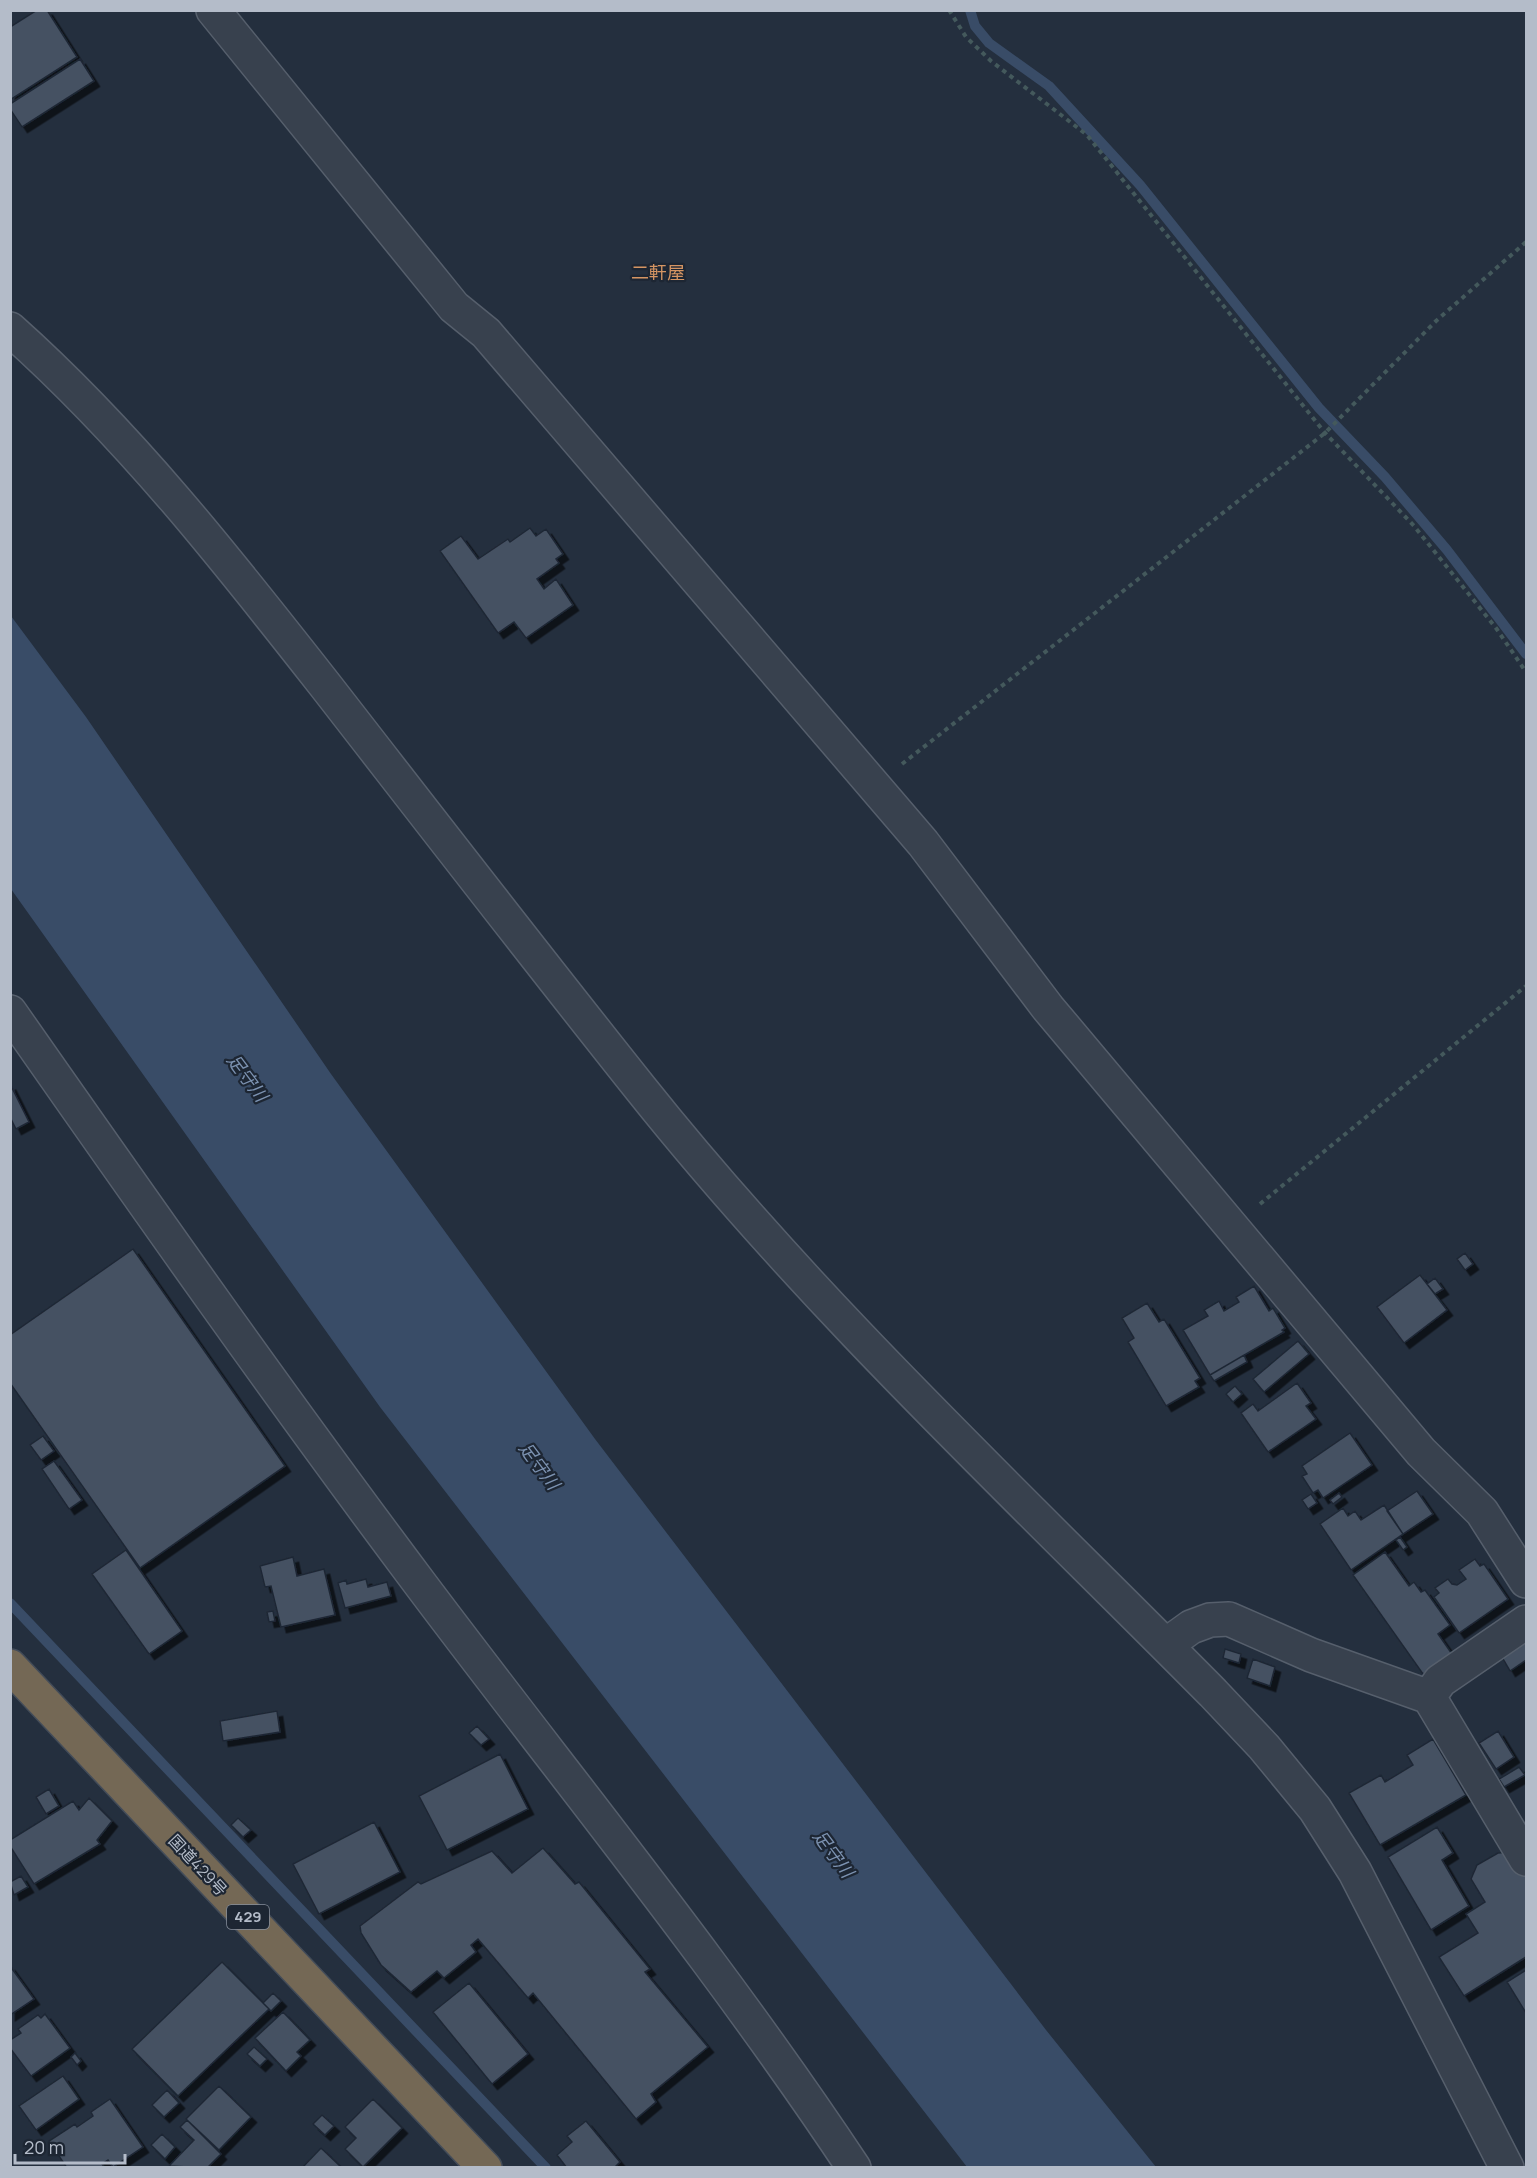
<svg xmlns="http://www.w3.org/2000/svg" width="1537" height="2178" font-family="Manrope,'Noto Sans JP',sans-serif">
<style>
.water{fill:#394c67}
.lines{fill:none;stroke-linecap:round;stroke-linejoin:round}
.stream{stroke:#394c67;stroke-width:10}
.building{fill:#455162;stroke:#1f2835;stroke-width:1.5;filter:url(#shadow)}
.minor-casing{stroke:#565f6c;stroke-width:36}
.highway-casing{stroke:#434c59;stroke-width:36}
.path{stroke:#44595c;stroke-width:4;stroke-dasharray:4.5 4.5;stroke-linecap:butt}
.minor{stroke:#38414e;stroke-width:33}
.highway{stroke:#746855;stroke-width:33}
.labels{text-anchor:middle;stroke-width:4.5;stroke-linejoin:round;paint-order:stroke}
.shield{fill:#1d2633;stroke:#878f9c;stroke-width:1.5}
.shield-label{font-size:15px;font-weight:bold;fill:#b4bcc9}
.street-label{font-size:16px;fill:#b4bcc9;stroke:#1d2633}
.neighbourhood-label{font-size:18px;fill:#d59563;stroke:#1d2633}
.water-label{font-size:18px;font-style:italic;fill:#7c92b1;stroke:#1d2633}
</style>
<defs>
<filter id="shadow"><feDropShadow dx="5.5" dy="5.5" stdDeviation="0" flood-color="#0009"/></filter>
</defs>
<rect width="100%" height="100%" fill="#242f3e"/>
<!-- water -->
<path class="water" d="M 11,616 L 86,717 L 331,1074 L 595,1439 L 1046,2030 L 1156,2167 L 967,2167 L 380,1407 L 11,889 Z"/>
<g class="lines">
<!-- stream -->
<path class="stream" d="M 970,10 L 975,26 L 989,43 L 1049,86 L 1140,185 L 1319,408 L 1385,477 L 1447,550 L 1526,654
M 10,1603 L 546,2168"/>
</g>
<!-- building -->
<path class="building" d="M 37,10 L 47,10 L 77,57 L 10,100 L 10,27 Z
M 80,59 L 94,81 L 22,127 L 10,109 L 10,104 Z
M 530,528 L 536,536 L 546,529 L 563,554 L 556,559 L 559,563 L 537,579 L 544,589 L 556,579 L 573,605 L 526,638 L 514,622 L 498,633 L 440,551 L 461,536 L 478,559 L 508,539 L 510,542 Z
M 10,1084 L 29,1122 L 16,1129 L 10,1117 Z
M 133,1249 L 285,1466 L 140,1568 L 10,1383 L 10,1335 Z
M 1465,1253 L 1473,1264 L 1465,1270 L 1457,1259 Z
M 1420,1275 L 1447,1310 L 1404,1343 L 1377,1307 Z
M 1435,1278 L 1443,1289 L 1435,1294 L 1427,1284 Z
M 1254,1286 L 1269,1311 L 1273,1308 L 1285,1328 L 1282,1330 L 1284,1332 L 1210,1375 L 1183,1330 L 1208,1316 L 1204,1310 L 1219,1301 L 1224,1311 L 1239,1302 L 1236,1297 Z
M 1147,1303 L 1159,1322 L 1164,1319 L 1200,1378 L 1195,1381 L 1199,1387 L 1166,1406 L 1128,1342 L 1134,1338 L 1122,1318 Z
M 1298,1341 L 1309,1354 L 1264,1392 L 1253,1379 Z
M 1244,1355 L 1247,1362 L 1214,1381 L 1210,1375 Z
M 1297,1383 L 1311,1403 L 1306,1406 L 1316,1419 L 1268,1452 L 1241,1413 L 1253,1404 L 1258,1411 Z
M 1235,1386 L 1242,1394 L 1233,1402 L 1226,1394 Z
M 1350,1433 L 1372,1465 L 1323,1498 L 1318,1490 L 1313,1493 L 1302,1476 L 1307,1474 L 1302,1466 Z
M 43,1436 L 54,1451 L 41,1460 L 30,1445 Z
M 54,1461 L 82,1500 L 69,1509 L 42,1469 Z
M 1417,1491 L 1433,1514 L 1403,1534 L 1387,1511 Z
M 1339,1493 L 1342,1497 L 1333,1504 L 1330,1500 Z
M 1311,1494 L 1317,1503 L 1308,1509 L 1302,1500 Z
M 1384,1505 L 1403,1534 L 1351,1570 L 1320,1524 L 1343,1508 L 1348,1516 L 1355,1511 L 1361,1520 Z
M 1400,1537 L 1407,1547 L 1403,1550 L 1396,1540 Z
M 126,1550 L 182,1631 L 149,1654 L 92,1574 Z
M 1385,1552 L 1409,1586 L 1414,1582 L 1421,1592 L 1425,1590 L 1450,1625 L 1438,1634 L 1452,1654 L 1423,1674 L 1353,1575 Z
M 293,1557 L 297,1576 L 324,1569 L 335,1615 L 281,1627 L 271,1586 L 265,1587 L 260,1566 Z
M 1475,1559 L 1480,1566 L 1484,1564 L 1508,1599 L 1459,1633 L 1434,1597 L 1439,1593 L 1435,1588 L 1448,1579 L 1452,1584 L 1457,1585 L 1466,1579 L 1459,1570 Z
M 366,1579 L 368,1587 L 387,1582 L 391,1596 L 345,1608 L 338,1583 L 346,1580 L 347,1584 Z
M 273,1611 L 275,1621 L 269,1622 L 267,1612 Z
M 1526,1633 L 1526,1660 L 1510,1671 L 1499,1652 Z
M 1225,1649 L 1241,1654 L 1239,1663 L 1223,1658 Z
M 1253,1659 L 1275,1667 L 1270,1686 L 1247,1678 Z
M 277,1711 L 280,1732 L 223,1741 L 220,1721 Z
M 477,1726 L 489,1739 L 481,1745 L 469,1733 Z
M 1498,1731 L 1514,1757 L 1496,1769 L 1479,1743 Z
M 1433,1739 L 1466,1795 L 1380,1845 L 1349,1793 L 1381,1775 L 1385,1782 L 1413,1765 L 1407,1755 Z
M 500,1754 L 528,1809 L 447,1850 L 419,1796 Z
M 1519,1767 L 1525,1775 L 1504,1787 L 1499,1779 Z
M 49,1789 L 59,1806 L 46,1814 L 36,1797 Z
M 89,1798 L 112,1821 L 97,1840 L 100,1844 L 34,1884 L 10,1846 L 10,1840 L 73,1801 L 79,1810 Z
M 238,1818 L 251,1830 L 243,1837 L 231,1825 Z
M 374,1822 L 400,1872 L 319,1914 L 293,1864 Z
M 1437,1827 L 1453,1853 L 1442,1860 L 1469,1906 L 1431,1930 L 1388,1857 Z
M 543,1848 L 575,1884 L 579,1882 L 650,1969 L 645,1972 L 708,2047 L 651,2094 L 656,2102 L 636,2119 L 533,1993 L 528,1998 L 478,1939 L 471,1945 L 476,1952 L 444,1978 L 437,1971 L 411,1992 L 381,1965 L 361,1933 L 360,1926 L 418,1882 L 421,1884 L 492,1851 L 512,1873 Z
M 1512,1852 L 1526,1875 L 1526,1957 L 1464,1996 L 1439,1957 L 1478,1933 L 1466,1914 L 1485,1902 L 1471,1879 L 1477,1865 L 1498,1853 Z
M 21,1876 L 28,1887 L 14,1895 L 10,1882 Z
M 222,1962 L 269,2009 L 178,2096 L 132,2049 Z
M 10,1966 L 34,1999 L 10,2015 Z
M 1526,1970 L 1526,2013 L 1507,1982 Z
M 469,1983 L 528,2054 L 492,2084 L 433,2012 Z
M 273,1993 L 281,2001 L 271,2011 L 263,2003 Z
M 283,2012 L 310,2040 L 297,2052 L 301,2056 L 286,2071 L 255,2038 Z
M 45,2014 L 70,2048 L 31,2076 L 10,2048 L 10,2040 L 21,2033 L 18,2029 L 38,2015 L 41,2018 Z
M 254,2047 L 267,2059 L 260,2066 L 247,2054 Z
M 75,2053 L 81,2061 L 77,2065 L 71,2057 Z
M 63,2076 L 79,2099 L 36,2130 L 19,2106 Z
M 219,2086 L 251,2117 L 219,2150 L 186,2119 Z
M 167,2090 L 179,2103 L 164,2117 L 152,2105 Z
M 110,2099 L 143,2147 L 113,2167 L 108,2160 L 102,2164 L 105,2168 L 67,2168 L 49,2141 L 75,2124 L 77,2127 L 93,2116 L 91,2112 Z
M 373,2099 L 402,2128 L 363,2167 L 345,2149 L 356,2138 L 345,2127 Z
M 322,2115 L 334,2126 L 325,2135 L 313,2124 Z
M 187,2120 L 221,2154 L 207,2168 L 169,2166 L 194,2140 L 180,2127 Z
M 586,2121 L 620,2162 L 614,2168 L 567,2168 L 557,2155 L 572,2142 L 567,2136 Z
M 162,2134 L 175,2147 L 165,2159 L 151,2145 Z
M 321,2148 L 342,2168 L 302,2168 Z"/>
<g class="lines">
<!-- minor casing -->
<g class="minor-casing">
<path id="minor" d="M 213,10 L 454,307 L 486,333 L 923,843 L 1048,1008 L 1421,1452 L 1482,1512 L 1526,1581
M 10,329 C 129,435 227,560 325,685 C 430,820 534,955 641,1089 C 814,1306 1018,1496 1213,1693 L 1264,1747 L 1315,1809 L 1355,1872 L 1507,2168
M 10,1012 C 145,1205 280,1397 421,1585 C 566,1778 720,1966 854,2168
M 1166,1645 L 1191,1627 L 1210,1620 L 1229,1619 L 1311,1655 L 1429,1697 L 1526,1859
M 1429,1697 L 1440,1681 L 1526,1622"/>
</g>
<!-- highway casing -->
<g class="highway-casing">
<path id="highway" d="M 10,1666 L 485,2168"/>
</g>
<!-- path -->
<path class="path" d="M 949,10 L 966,37 L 991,61 L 1087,135 L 1325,433 L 1414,526 L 1496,628 L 1526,672
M 902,764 L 1325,433 L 1436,321 L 1526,242
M 1260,1204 L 1526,986"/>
<!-- minor -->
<use href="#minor" class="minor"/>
<!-- highway -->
<use href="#highway" class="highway"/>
</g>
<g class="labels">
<!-- shield labels -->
<rect class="shield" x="227" y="1905" width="42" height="24" rx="4.5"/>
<g class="shield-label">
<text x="248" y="1922">429</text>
</g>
<!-- street labels -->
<g class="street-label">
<text transform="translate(198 1865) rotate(47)" y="6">国道429号</text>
</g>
<!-- neighbourhood labels -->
<g class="neighbourhood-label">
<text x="658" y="279">二軒屋</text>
</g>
<!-- water labels -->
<g class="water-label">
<text transform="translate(247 1078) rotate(53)" y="6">足守川</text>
<text transform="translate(539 1466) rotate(53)" y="6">足守川</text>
<text transform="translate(833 1854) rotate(53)" y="6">足守川</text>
</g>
</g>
<!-- border -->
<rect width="1537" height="2178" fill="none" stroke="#b4bcc9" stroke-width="24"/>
<!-- scale -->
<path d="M15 2154v9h110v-9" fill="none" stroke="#b4bcc9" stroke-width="3"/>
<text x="24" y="2154" font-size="18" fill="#b4bcc9" stroke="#1d2633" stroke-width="4.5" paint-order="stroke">20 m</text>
</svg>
